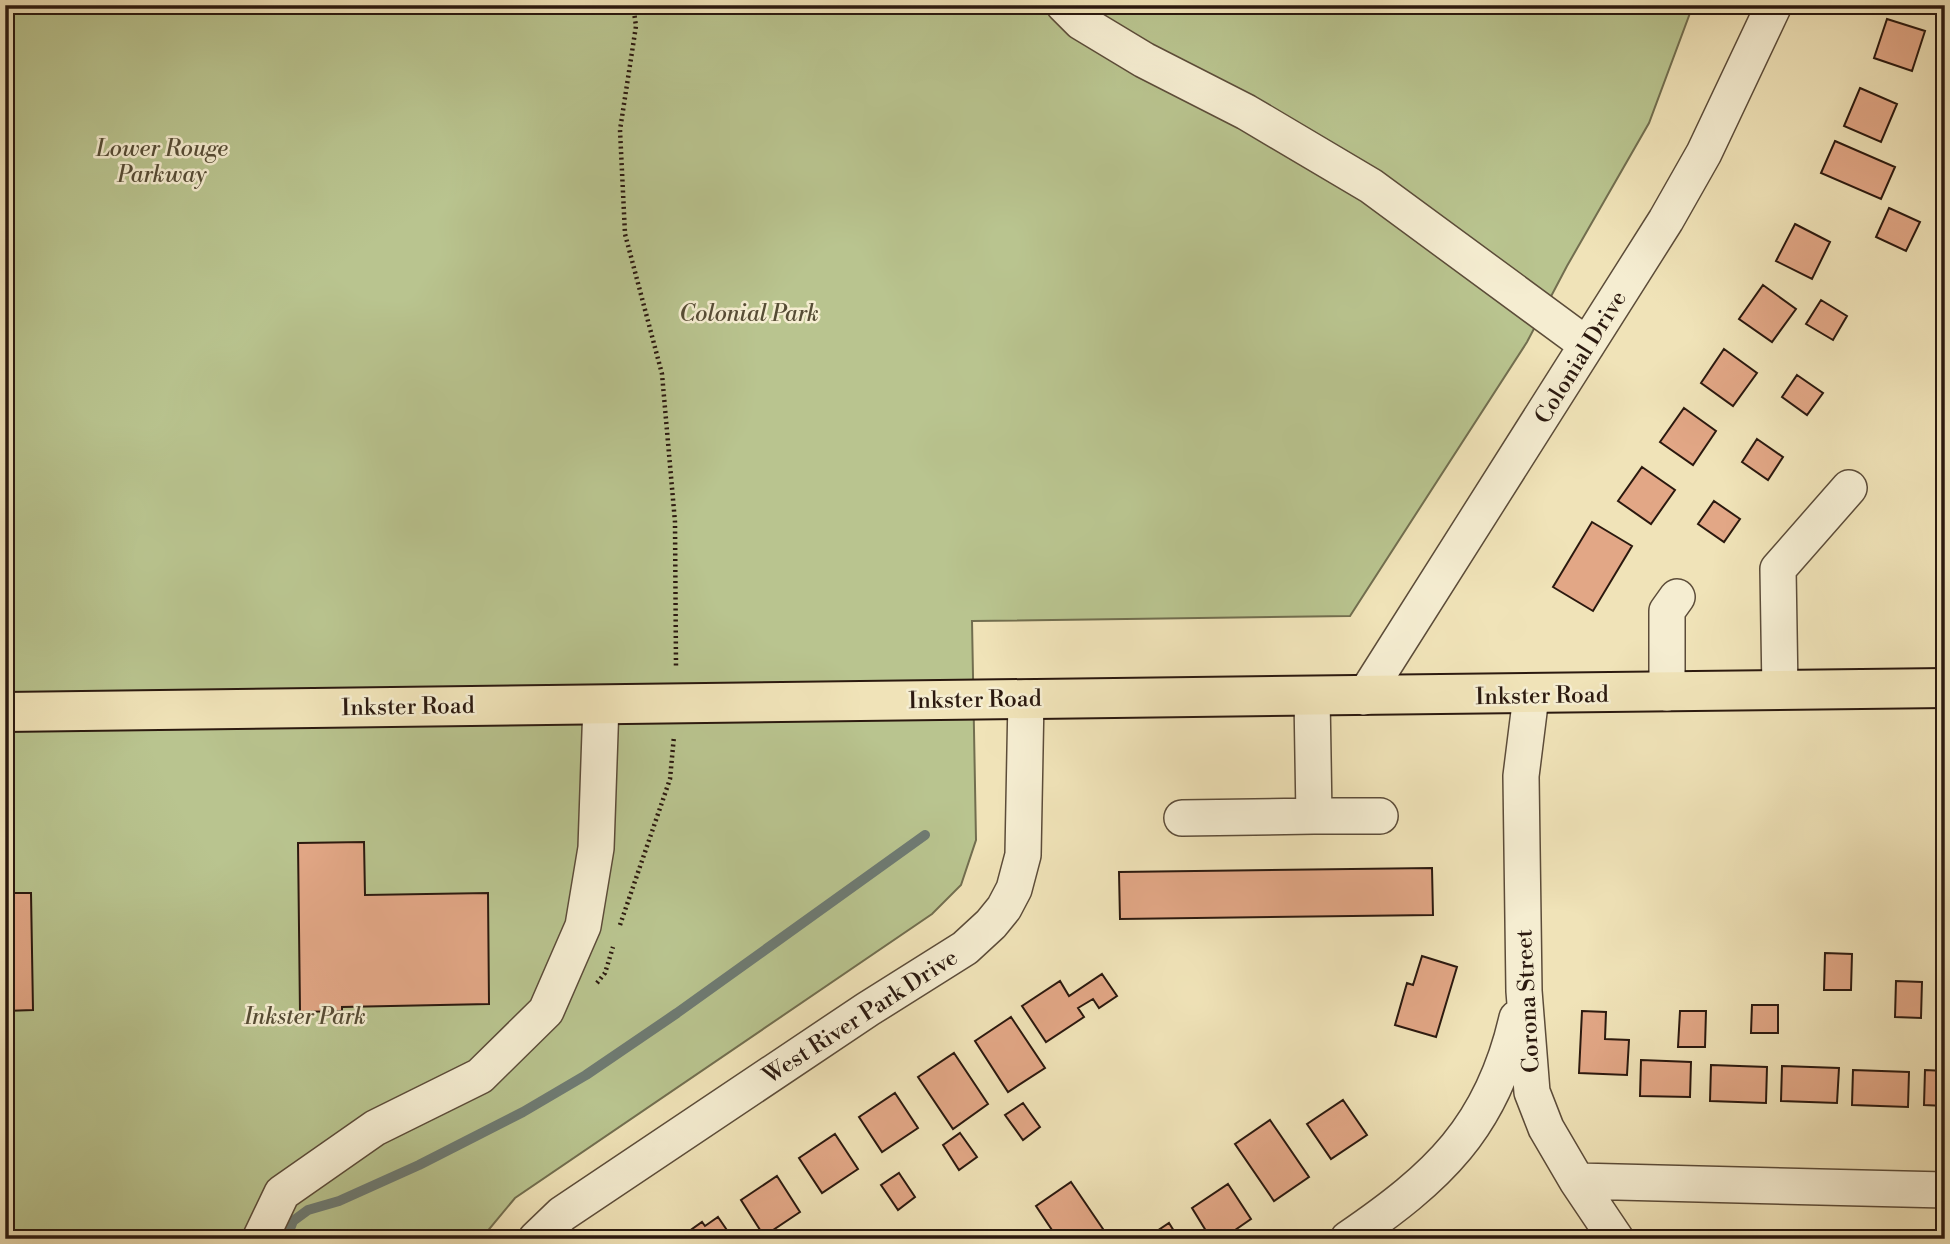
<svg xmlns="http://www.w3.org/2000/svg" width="1950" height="1244" font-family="'Libre Bodoni',serif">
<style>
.green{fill:#b9c48f;stroke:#726e4f;stroke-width:2}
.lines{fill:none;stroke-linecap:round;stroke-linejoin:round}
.stream{stroke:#6e7b73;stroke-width:10}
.building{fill:#e2a786;stroke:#2b190f;stroke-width:2}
.minor-casing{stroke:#5c4c39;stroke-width:38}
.major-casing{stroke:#2b190f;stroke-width:42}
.path{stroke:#2b190f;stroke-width:4.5;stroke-dasharray:2 3.5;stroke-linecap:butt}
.minor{stroke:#f5edd1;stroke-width:35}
.major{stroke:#f0e3b8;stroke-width:38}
.labels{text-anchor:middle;stroke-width:5;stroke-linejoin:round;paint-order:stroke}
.park-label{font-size:23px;font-style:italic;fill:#564c35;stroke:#f5edd1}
.street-label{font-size:23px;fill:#2b190f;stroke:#f5edd1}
</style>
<rect width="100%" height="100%" fill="#f0e3b8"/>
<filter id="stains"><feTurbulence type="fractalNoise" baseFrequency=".00286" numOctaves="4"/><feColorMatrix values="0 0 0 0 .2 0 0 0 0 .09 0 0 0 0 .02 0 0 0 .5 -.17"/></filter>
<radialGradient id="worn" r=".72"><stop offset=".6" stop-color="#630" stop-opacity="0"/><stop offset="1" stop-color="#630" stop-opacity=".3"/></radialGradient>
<!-- green -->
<path class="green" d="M 5,5 L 1693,5 L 1649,123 L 1567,266 L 1527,342 L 1350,616 L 972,621 L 976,840 L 961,885 L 932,914 L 515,1198 L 481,1239 L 5,1239 Z"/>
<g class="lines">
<!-- stream -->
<path class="stream" d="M 286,1239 L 293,1221 L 308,1210 L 339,1201 L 419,1165 L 523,1112 L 586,1075 L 677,1013 L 925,835"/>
</g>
<!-- building -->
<path class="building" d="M 1887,19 L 1925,31 L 1912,71 L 1874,58 Z
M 1860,88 L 1897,104 L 1881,142 L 1844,126 Z
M 1835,141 L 1895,167 L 1881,199 L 1821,173 Z
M 1889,208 L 1920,222 L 1906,251 L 1876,237 Z
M 1795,224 L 1830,242 L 1812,279 L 1776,261 Z
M 1763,285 L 1796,309 L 1772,342 L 1739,319 Z
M 1821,300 L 1847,316 L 1833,340 L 1806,324 Z
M 1724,349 L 1757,373 L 1733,406 L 1701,383 Z
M 1797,375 L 1823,393 L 1807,415 L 1782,397 Z
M 1684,408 L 1716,431 L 1693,465 L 1660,442 Z
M 1757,439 L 1783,457 L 1768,480 L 1742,462 Z
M 1642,467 L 1675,490 L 1651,524 L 1618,501 Z
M 1714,501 L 1740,519 L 1724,542 L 1698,524 Z
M 1592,522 L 1632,546 L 1593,611 L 1553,587 Z
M 364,842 L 365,895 L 488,893 L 489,1004 L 342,1007 L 342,1011 L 300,1012 L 298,843 Z
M 1432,868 L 1433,915 L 1120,919 L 1119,872 Z
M 5,893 L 31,893 L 33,1010 L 5,1011 Z
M 1825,953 L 1852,954 L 1851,990 L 1824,990 Z
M 1422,956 L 1457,967 L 1436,1037 L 1395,1025 L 1407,983 L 1413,985 Z
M 1102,974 L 1117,996 L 1099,1008 L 1093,999 L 1078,1008 L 1084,1017 L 1046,1042 L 1022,1006 L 1060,981 L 1069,996 Z
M 1896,981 L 1922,982 L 1921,1018 L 1895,1017 Z
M 1752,1005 L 1778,1005 L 1778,1033 L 1751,1033 Z
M 1582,1011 L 1606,1012 L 1605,1039 L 1629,1040 L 1627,1075 L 1579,1073 Z
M 1680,1011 L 1706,1011 L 1705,1047 L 1678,1047 Z
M 1011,1017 L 1045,1068 L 1008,1092 L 975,1041 Z
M 954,1053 L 988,1104 L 953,1129 L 918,1077 Z
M 1641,1060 L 1691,1062 L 1690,1097 L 1640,1096 Z
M 1711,1065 L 1767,1067 L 1766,1103 L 1710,1101 Z
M 1782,1066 L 1839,1068 L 1837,1103 L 1781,1101 Z
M 1853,1070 L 1909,1072 L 1908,1107 L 1852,1105 Z
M 1925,1070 L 1945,1071 L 1945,1106 L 1924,1105 Z
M 895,1093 L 918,1128 L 882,1152 L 859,1117 Z
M 1343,1100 L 1367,1135 L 1331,1159 L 1307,1124 Z
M 1023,1103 L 1040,1127 L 1023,1140 L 1005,1115 Z
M 1270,1120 L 1309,1177 L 1274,1201 L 1235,1144 Z
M 960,1133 L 977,1157 L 959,1170 L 943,1145 Z
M 835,1134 L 858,1169 L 822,1193 L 799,1158 Z
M 899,1173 L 915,1197 L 898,1210 L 881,1185 Z
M 777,1176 L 800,1212 L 764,1236 L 741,1200 Z
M 1071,1182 L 1103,1229 L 1089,1239 L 1058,1239 L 1036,1206 Z
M 1228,1184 L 1251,1219 L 1222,1239 L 1211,1239 L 1192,1208 Z
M 718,1217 L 733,1239 L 678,1239 L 702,1222 L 705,1226 Z
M 1169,1223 L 1179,1239 L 1145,1239 Z"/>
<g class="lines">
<!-- minor casing -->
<g class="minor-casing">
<path id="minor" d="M 1064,5 L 1081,22 L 1144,60 L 1246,112 L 1371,186 L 1587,345
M 1780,691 L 1778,569 L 1849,488
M 1667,693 L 1667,611 L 1677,597
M 1531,696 L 1521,776 L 1524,991 L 1532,1092 L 1546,1128 L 1577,1181 L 1616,1239
M 1312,697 L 1314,816 L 1380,816
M 1364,697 L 1666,220 L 1704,153 L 1774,5
M 1182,818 L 1314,816
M 1577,1181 L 1945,1190
M 260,1239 L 282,1193 L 375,1128 L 480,1076 L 546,1011 L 583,926 L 596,848 L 601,704
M 536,1239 L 562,1214 L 868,1009 L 965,948 L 991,924 L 1004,908 L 1014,889 L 1023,855 L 1026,698
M 1348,1239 C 1437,1178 1492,1128 1517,1018"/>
</g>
<!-- major casing -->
<g class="major-casing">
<path id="major" d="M 5,712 C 652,699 1298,700 1945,688"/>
</g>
<!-- path -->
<path class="path" d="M 633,5 L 636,26 L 620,130 L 625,234 L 662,374 L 675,522 L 676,668
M 620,925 L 670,779 L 674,736
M 597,983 L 605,973 L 613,947"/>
<!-- minor -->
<use href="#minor" class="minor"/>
<!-- major -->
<use href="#major" class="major"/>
</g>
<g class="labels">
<!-- park labels -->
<g class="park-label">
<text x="162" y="156">Lower Rouge<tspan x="162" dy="26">Parkway</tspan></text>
<text x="749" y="321">Colonial Park</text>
<text x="305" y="1024">Inkster Park</text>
</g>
<!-- street labels -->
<g class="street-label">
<text transform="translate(1580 357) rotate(-58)" y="8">Colonial Drive</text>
<text transform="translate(1542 695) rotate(-1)" y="8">Inkster Road</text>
<text transform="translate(975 699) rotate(-1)" y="8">Inkster Road</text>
<text transform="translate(408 706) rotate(-1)" y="8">Inkster Road</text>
<text transform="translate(1527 1001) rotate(-93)" y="8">Corona Street</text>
<text transform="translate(860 1016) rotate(-33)" y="8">West River Park Drive</text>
</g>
</g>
<!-- margin -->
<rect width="1950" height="1244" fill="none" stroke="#f0e3b8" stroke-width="28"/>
<rect x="7" y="7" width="1936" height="1230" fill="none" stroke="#2b190f" stroke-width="3.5"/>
<rect x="14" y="14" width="1922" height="1216" fill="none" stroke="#2b190f" stroke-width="2"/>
<rect width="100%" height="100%" filter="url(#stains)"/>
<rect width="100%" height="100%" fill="url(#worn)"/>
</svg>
